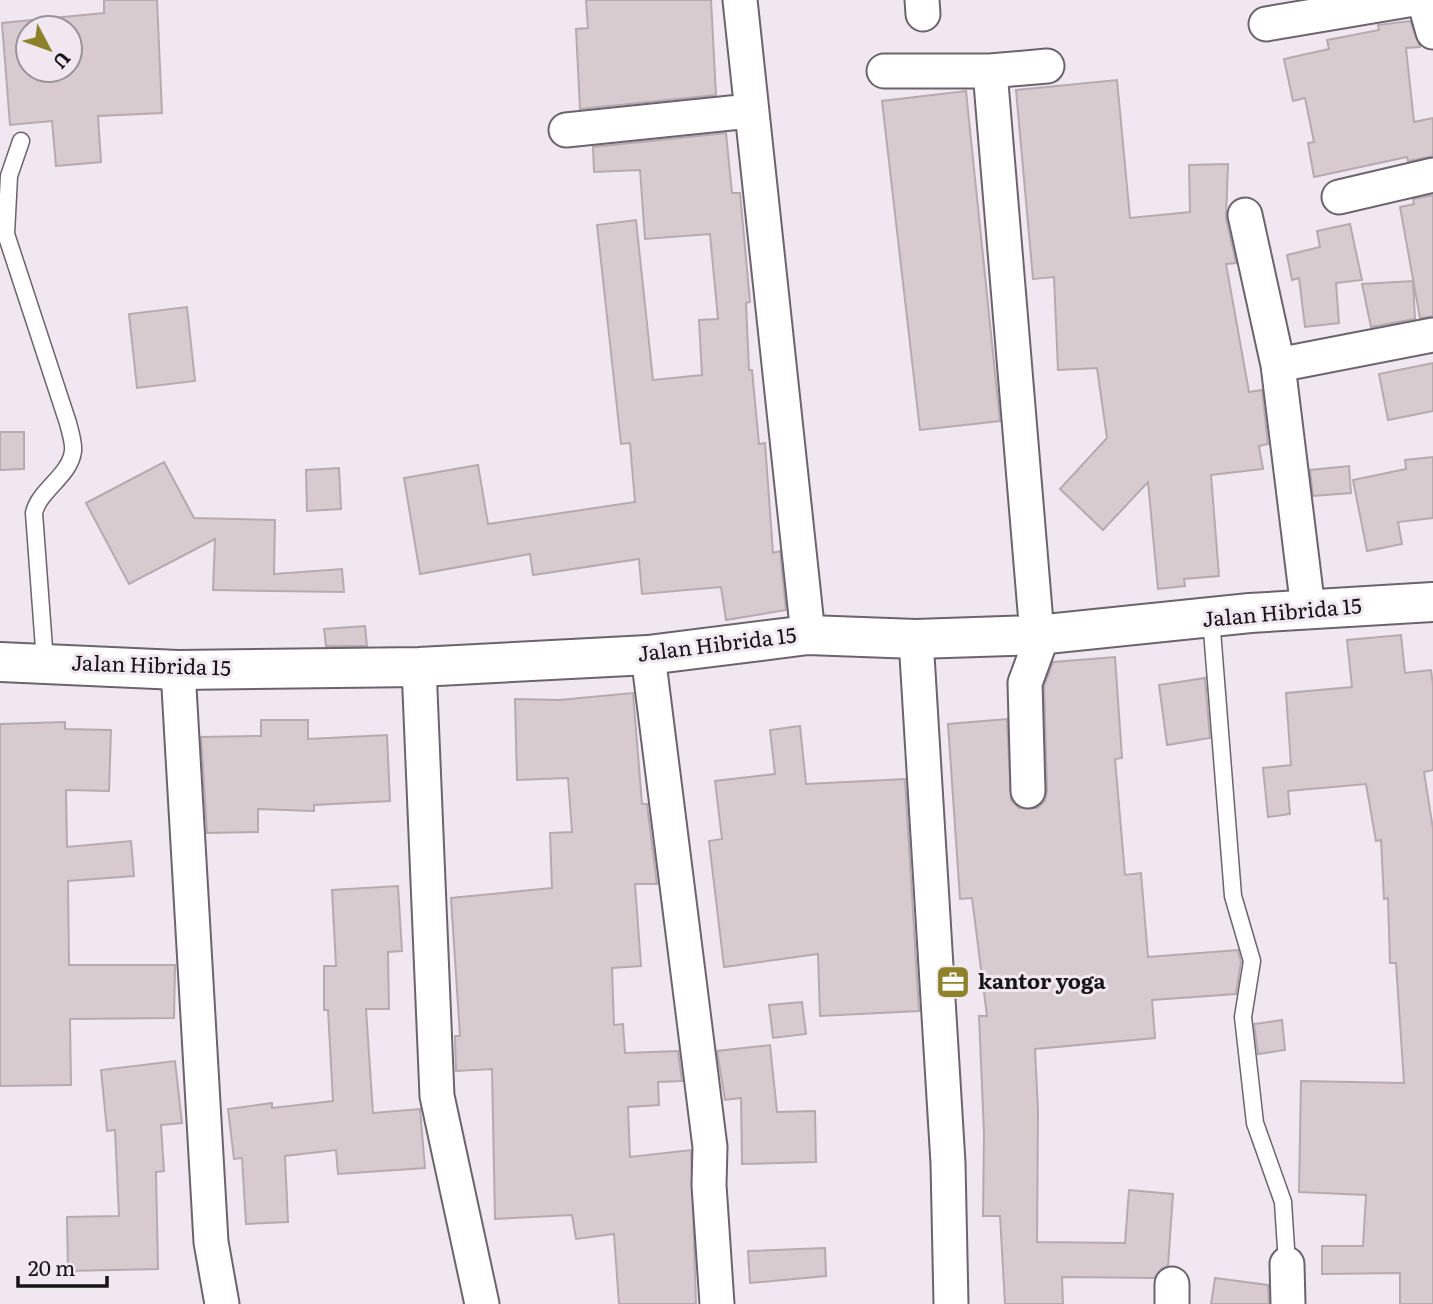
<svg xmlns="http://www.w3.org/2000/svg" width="1433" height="1304" font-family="Literata,serif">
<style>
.building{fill:#d8cbd0;stroke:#b6aaaf;stroke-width:2;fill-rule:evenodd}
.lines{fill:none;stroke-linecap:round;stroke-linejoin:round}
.lane-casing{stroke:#6b646c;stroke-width:19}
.street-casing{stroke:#6b646c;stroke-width:37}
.secondary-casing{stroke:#6b646c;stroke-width:42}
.lane{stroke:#fff;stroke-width:16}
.street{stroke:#fff;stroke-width:33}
.secondary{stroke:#fff;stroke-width:38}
.labels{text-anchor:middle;stroke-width:6;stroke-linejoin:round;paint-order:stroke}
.street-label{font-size:21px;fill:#161417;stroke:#f0e7f1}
.poi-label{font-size:21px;font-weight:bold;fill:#161417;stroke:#f0e7f1;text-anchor:start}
</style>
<rect width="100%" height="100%" fill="#f0e7f1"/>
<!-- building -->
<path class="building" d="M 104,0 L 157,0 L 162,113 L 98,116 L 101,162 L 56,166 L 52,121 L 10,125 L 2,23 L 104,13 ZM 28,28 L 70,28 L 70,70 L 28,70 Z
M 586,0 L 711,0 L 716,95 L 580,109 L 576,29 L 588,28 Z
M 1410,21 L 1420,47 L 1406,48 L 1414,122 L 1433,118 L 1433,156 L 1408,161 L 1407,157 L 1314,177 L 1308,143 L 1314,142 L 1305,98 L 1293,101 L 1284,59 L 1329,49 L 1327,40 L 1379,30 L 1378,25 Z
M 1117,80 L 1130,218 L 1190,212 L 1189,165 L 1228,164 L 1226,218 L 1236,263 L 1226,264 L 1249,392 L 1262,390 L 1268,444 L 1259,446 L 1263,469 L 1211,475 L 1219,576 L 1184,579 L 1185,586 L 1158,589 L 1148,482 L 1103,530 L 1060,489 L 1107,438 L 1097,368 L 1058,370 L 1054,277 L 1033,279 L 1016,90 Z
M 966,91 L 1000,421 L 920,430 L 882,101 Z
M 726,133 L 732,193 L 740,193 L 750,302 L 746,303 L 749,370 L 752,370 L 759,444 L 765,443 L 773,553 L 780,551 L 786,610 L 726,620 L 721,587 L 642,594 L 639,559 L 533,575 L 530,554 L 420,574 L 404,478 L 478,465 L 488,524 L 635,502 L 630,443 L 621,444 L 597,225 L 636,220 L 653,380 L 702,375 L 699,320 L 718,319 L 710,234 L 645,239 L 640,170 L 594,172 L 593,147 Z
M 1433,195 L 1433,316 L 1420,318 L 1400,207 L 1414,204 L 1413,199 Z
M 1350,224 L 1362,280 L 1336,283 L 1339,323 L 1305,327 L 1299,278 L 1292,280 L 1287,255 L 1320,247 L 1317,231 Z
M 1413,281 L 1415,319 L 1371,327 L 1362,284 Z
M 187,307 L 195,381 L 137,388 L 129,314 Z
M 1433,363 L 1433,411 L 1388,420 L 1379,374 Z
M 0,432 L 24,432 L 24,469 L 0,470 Z
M 1433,457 L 1433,518 L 1398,522 L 1402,544 L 1367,551 L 1353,480 L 1406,469 L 1405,460 Z
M 164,462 L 194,518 L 275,520 L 274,574 L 342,569 L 344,592 L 213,590 L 215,539 L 129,584 L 86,503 Z
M 1349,466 L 1351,493 L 1313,496 L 1310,470 Z
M 339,468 L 341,509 L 307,511 L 306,470 Z
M 365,626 L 367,646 L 326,646 L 324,629 Z
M 1401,635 L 1405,673 L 1431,670 L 1433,685 L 1433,770 L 1424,772 L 1433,829 L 1433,1304 L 1400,1304 L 1400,1273 L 1322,1274 L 1322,1246 L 1363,1246 L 1366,1195 L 1299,1192 L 1301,1081 L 1404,1083 L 1396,963 L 1390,963 L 1388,898 L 1384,899 L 1381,840 L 1376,841 L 1366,784 L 1288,791 L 1290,814 L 1268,817 L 1263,768 L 1291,765 L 1286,693 L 1352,687 L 1347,640 Z
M 1115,657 L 1122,758 L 1115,759 L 1125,875 L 1141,873 L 1148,957 L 1238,950 L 1241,962 L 1236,994 L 1152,1000 L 1155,1038 L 1035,1049 L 1038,1111 L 1037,1242 L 1125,1243 L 1129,1190 L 1173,1194 L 1168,1266 L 1162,1268 L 1154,1278 L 1062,1277 L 1063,1304 L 1005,1304 L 1000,1216 L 983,1216 L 984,1133 L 979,1016 L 987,1016 L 972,898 L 960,899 L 948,724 L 1007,719 L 1011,800 L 1019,808 L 1037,808 L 1045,801 L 1047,791 L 1044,686 L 1053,662 Z
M 1205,678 L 1210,738 L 1167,745 L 1159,685 Z
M 633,693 L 642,804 L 647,804 L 657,884 L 635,884 L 641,966 L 612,968 L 614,1025 L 623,1024 L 625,1053 L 678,1051 L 682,1081 L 658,1082 L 659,1105 L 628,1107 L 630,1157 L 691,1150 L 696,1304 L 619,1304 L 614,1234 L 576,1239 L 572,1215 L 495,1219 L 492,1069 L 456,1071 L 455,1036 L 460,1036 L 451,898 L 552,888 L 550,833 L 572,832 L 568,778 L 517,780 L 515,699 L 559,700 Z
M 261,720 L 308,720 L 308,739 L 387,735 L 390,801 L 314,805 L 314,811 L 258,809 L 258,832 L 207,833 L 201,737 L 261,736 Z
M 65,722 L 65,729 L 111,730 L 109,791 L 66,790 L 67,847 L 131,841 L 134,876 L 68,881 L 69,965 L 175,965 L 174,1018 L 70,1019 L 71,1085 L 0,1086 L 0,724 Z
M 800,726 L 806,784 L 905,779 L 919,1011 L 820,1016 L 818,954 L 724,967 L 709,841 L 722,839 L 715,781 L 775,774 L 770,730 Z
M 398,886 L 402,951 L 388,952 L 389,1009 L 366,1009 L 373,1113 L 420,1109 L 425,1168 L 338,1174 L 336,1150 L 285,1156 L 288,1222 L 246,1224 L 242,1158 L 234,1159 L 228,1109 L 272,1103 L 272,1108 L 333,1101 L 328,1010 L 324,1010 L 324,966 L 336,966 L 332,890 Z
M 802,1002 L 806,1034 L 773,1038 L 769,1005 Z
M 1282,1020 L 1285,1050 L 1258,1054 L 1254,1024 Z
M 770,1045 L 777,1112 L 815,1111 L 816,1162 L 742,1164 L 741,1098 L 725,1100 L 717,1051 Z
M 175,1061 L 182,1123 L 161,1125 L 164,1171 L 156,1172 L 158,1269 L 68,1271 L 67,1217 L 119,1216 L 115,1130 L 107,1131 L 101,1070 Z
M 825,1248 L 826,1276 L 750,1283 L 748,1251 Z
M 1215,1278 L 1268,1285 L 1269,1304 L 1211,1304 Z"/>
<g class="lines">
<!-- lane casing -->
<g class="lane-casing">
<path id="lane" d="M 21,141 L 9,176 L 6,234 L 68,423 C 70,431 74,443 73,451 C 70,476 39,490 34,513 L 45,662
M 1211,618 L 1233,896 L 1252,961 L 1243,1017 L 1255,1123 L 1283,1202 L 1287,1264"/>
</g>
<!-- street casing -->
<g class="street-casing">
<path id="street" d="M 740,0 L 808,635
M 922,0 L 923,14
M 1424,0 L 1433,32
M 1266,24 L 1408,0
M 884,71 L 990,71 L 1047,66
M 990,71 L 1037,635
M 566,130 L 750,111
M 1339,197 L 1433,175
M 1245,215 L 1278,365 L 1308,609
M 1278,365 L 1433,335
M 916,639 L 948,1163 L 951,1304
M 648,655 L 710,1147 L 709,1185 L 717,1304
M 419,667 L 437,1096 L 482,1304
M 178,670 L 211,1242 L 222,1304
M 1028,791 L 1025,683 L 1043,634
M 1287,1264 L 1288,1304
M 1172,1304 L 1172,1284"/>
</g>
<!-- secondary casing -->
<g class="secondary-casing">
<path id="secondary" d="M 0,662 L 178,670 L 419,667 L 648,655 L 808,635 L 916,639 L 1037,635 L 1250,613 L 1433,602"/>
</g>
<!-- lane -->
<use href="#lane" class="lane"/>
<!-- street -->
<use href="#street" class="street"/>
<!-- secondary -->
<use href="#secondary" class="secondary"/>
</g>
<!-- icons -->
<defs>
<g id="office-square" transform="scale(1.75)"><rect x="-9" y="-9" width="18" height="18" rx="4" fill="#8d8229" stroke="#f0e7f1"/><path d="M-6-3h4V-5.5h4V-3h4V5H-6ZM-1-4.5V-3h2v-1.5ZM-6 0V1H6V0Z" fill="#fff"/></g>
</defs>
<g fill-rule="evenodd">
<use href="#office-square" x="953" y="982"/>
</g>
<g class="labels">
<!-- street labels -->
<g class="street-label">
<text transform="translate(1282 613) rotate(-5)" y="7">Jalan Hibrida 15</text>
<text transform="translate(717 645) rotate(-7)" y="7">Jalan Hibrida 15</text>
<text transform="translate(151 666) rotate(2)" y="7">Jalan Hibrida 15</text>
</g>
<!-- poi labels -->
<g class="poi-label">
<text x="978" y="989">kantor yoga</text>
</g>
</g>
<!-- north arrow -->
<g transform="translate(49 49) rotate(131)"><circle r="33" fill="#f0e7f1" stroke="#99939a" stroke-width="2"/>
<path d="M0-5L12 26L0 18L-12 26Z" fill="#8d8229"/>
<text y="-10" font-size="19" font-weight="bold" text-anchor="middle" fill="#161417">U</text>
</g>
<!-- scale -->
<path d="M18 1276v10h89v-10" fill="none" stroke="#161417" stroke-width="3.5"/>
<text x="28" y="1276" font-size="21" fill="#161417" stroke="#f0e7f1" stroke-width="5" paint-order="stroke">20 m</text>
</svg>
